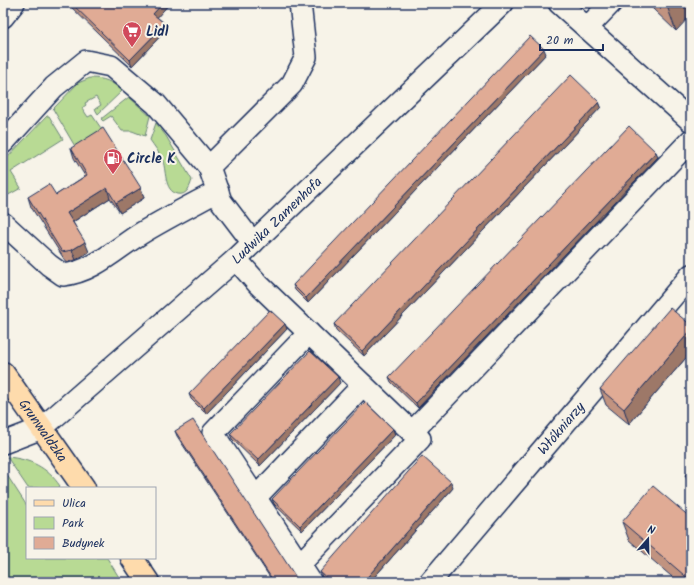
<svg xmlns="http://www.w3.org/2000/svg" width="694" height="585" font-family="Kalam,sans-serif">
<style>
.green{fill:#b8da94;stroke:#6a8479}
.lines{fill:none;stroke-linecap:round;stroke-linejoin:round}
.minor-casing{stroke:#1b2f5e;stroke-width:24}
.major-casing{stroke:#1b2f5e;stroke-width:25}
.minor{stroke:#f7f3e8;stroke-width:21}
.major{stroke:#fedbac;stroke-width:22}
.wall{fill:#c19380;stroke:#1b2f5e}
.shaded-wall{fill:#9d7868;stroke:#1b2f5e}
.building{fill:#e0ab95;stroke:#1b2f5e}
.labels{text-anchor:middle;stroke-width:4;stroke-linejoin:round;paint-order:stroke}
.poi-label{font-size:14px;font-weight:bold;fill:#1b2f5e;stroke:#f7f3e8;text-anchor:start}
.street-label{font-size:14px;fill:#1b2f5e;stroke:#f7f3e8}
</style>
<rect width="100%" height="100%" fill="#f7f3e8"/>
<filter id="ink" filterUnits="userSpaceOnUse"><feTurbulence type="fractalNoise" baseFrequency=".025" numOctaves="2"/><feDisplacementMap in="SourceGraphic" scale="8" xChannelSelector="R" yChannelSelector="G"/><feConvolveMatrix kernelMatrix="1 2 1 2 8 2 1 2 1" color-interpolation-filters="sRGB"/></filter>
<g filter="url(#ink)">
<!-- green -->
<path class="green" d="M 90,78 C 104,78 112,81 122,91 L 98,114 L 95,109 L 101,105 L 96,97 L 85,103 L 86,105 L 82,108 L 88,117 L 92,115 L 103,131 L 76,148 L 53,109 L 78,83 Z
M 129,97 L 150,116 L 145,136 L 132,131 L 122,131 L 111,116 L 103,121 L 101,119 Z
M 47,116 L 49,116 L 63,139 L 11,172 L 21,188 L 3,198 L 3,162 Z
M 156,123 L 166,136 L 192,180 C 190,186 187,196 178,194 C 163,191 167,169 162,159 C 159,152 154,146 150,140 Z
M 7,457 C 30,459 47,467 60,486 L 58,488 L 28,488 Z
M 3,469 L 27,506 L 27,558 L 107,558 L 122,582 L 3,582 Z"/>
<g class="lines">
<!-- minor casing -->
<g class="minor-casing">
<g id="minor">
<path d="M 559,3 L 691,121"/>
<path d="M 3,17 L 14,3"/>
<path d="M 587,28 L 611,3"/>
<path d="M 3,143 L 54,87 L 86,61 L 111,66 L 156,104 L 209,167 L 221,201 L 253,243"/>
<path d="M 209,167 L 292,84 L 306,57 L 300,3"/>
<path d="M 3,223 L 49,265 L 63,275 C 93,272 116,249 140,234 C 166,218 192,205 218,191"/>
<path d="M 236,259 L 258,284 L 412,432 L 691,140"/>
<path d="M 309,333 L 213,433 L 311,582"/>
<path id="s1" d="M 3,443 L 42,428 L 236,259 L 503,3"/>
<path d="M 256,497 L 363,385"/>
<path d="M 300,564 L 420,439 L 412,432"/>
<path id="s2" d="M 430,582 L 691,275"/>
</g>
</g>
<!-- major casing -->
<g class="major-casing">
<g id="major">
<path id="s3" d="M 3,373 L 84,488"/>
<path d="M 132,558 L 148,582"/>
</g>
</g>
<!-- minor -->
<use href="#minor" class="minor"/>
<!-- major -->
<use href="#major" class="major"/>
</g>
<!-- wall -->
<path class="wall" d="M 67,3 L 170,3 L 157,17 L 165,24 L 167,29 L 132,66 Z
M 651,3 L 691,3 L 676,31 L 653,9 Z
M 546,54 L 308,303 L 295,290 L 293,285 Z
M 599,102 L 601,107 L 364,356 L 336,330 L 334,324 Z
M 71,148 L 141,188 L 144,198 L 120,213 L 110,198 L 73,222 L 89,252 L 76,260 L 66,262 L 31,207 L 28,197 L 56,195 L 85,176 L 74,158 Z
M 656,152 L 658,157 L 418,408 L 391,382 L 389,377 Z
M 285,324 L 287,329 L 206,414 L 191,399 L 189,394 Z
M 691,325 L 691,352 L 629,424 L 606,405 L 600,389 Z
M 340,383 L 260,466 L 232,439 L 230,434 Z
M 393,429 L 395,435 L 302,531 L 274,504 L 272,499 Z
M 175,431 L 299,582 L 273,582 L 177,436 Z
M 691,469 L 691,484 L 688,481 L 685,475 Z
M 453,488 L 370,582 L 327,582 L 322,577 L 320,572 Z
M 691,518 L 691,582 L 678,582 L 629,540 L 622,522 Z"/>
<!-- shaded-wall -->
<path class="shaded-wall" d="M 163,3 L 170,3 L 155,20 L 153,14 Z
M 670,3 L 691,3 L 691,15 L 676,31 L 667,6 Z
M 165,24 L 167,29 L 132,66 L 130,60 Z
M 544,49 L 546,54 L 308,303 L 306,298 Z
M 599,102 L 601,107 L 364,356 L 362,351 Z
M 656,152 L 658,157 L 418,408 L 416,403 Z
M 107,188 L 110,198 L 71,223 L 67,213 Z
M 141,188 L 144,198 L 120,213 L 116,203 Z
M 85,242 L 89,252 L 76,260 L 72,250 Z
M 285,324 L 287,329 L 206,414 L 204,408 Z
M 691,330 L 691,352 L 629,424 L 624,409 Z
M 338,377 L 340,383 L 260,466 L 258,460 Z
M 393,429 L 395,435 L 302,531 L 300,526 Z
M 451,482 L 453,488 L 370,582 L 363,582 Z"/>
<!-- building -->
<path class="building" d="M 71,3 L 163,3 L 153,14 L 165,24 L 130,60 Z
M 663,3 L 670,3 L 667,6 Z
M 530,36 L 544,49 L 306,298 L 293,285 Z
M 571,75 L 599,102 L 362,351 L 334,324 Z
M 629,126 L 656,152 L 416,403 L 389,377 Z
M 103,128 L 141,188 L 116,203 L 107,188 L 67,213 L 85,242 L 72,250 L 62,252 L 28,197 L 49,184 L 56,195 L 87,175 L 71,148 Z
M 670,308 L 691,325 L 691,330 L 624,409 L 600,389 Z
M 270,310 L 285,324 L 204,408 L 189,394 Z
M 310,351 L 338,377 L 258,460 L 230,434 Z
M 365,402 L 393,429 L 300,526 L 272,499 Z
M 193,420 L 299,582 L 274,582 L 175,431 Z
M 422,456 L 451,482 L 363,582 L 331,582 L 320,572 Z
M 691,469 L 691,480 L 685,475 Z
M 653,486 L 691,518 L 691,581 L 622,522 Z"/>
</g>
<!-- icons -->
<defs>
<g id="supermarket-pin" transform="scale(1)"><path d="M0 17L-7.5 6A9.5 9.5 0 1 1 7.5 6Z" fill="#d1495b" stroke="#f7f3e8"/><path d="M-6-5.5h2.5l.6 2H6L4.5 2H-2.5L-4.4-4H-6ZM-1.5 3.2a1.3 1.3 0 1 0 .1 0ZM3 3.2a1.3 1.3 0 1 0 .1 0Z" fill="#fff"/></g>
<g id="fuel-pin" transform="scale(1)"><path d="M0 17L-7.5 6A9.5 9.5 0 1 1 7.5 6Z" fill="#d1495b" stroke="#f7f3e8"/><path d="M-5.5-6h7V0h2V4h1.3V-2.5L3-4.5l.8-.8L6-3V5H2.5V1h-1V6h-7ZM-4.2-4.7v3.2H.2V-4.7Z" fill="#fff"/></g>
</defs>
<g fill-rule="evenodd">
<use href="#supermarket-pin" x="132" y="31"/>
<use href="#fuel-pin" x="113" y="158"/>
</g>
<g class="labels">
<!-- poi labels -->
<g class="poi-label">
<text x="146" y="36">Lidl</text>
<text x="127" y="163">Circle K</text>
</g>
<!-- street labels -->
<g class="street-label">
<text dy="5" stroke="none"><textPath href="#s1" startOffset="355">Ludwika Zamenhofa</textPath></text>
<text dy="5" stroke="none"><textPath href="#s2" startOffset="202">Włókniarzy</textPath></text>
<text dy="5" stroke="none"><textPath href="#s3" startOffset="70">Grunwaldzka</textPath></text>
</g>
</g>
<!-- margin -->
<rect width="694" height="585" fill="none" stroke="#f7f3e8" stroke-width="16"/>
<rect x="8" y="8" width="678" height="569" fill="none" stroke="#1b2f5e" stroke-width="1.5" filter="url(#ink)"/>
<!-- legend -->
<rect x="26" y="487" width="130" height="72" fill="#f7f3e8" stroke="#9fa5b1"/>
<rect x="34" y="500" width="20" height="6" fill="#fedbac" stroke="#9fa5b1"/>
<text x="62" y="507" font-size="12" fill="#1b2f5e">Ulica</text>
<rect x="34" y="517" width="20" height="12" fill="#b8da94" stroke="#9fa5b1"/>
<text x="62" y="527" font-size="12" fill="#1b2f5e">Park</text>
<rect x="34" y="537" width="20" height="12" fill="#e0ab95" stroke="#9fa5b1"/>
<text x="62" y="547" font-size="12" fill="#1b2f5e">Budynek</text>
<!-- north arrow -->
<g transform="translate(648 539) rotate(20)" stroke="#f7f3e8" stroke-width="3" paint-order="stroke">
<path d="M0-3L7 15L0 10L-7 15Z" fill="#1b2f5e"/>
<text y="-6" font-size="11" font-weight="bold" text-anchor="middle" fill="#1b2f5e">N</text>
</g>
<!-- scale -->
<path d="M540 44v6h63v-6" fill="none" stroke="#1b2f5e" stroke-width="2"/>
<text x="546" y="44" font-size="12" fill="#1b2f5e" stroke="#f7f3e8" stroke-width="3" paint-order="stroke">20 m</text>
</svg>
